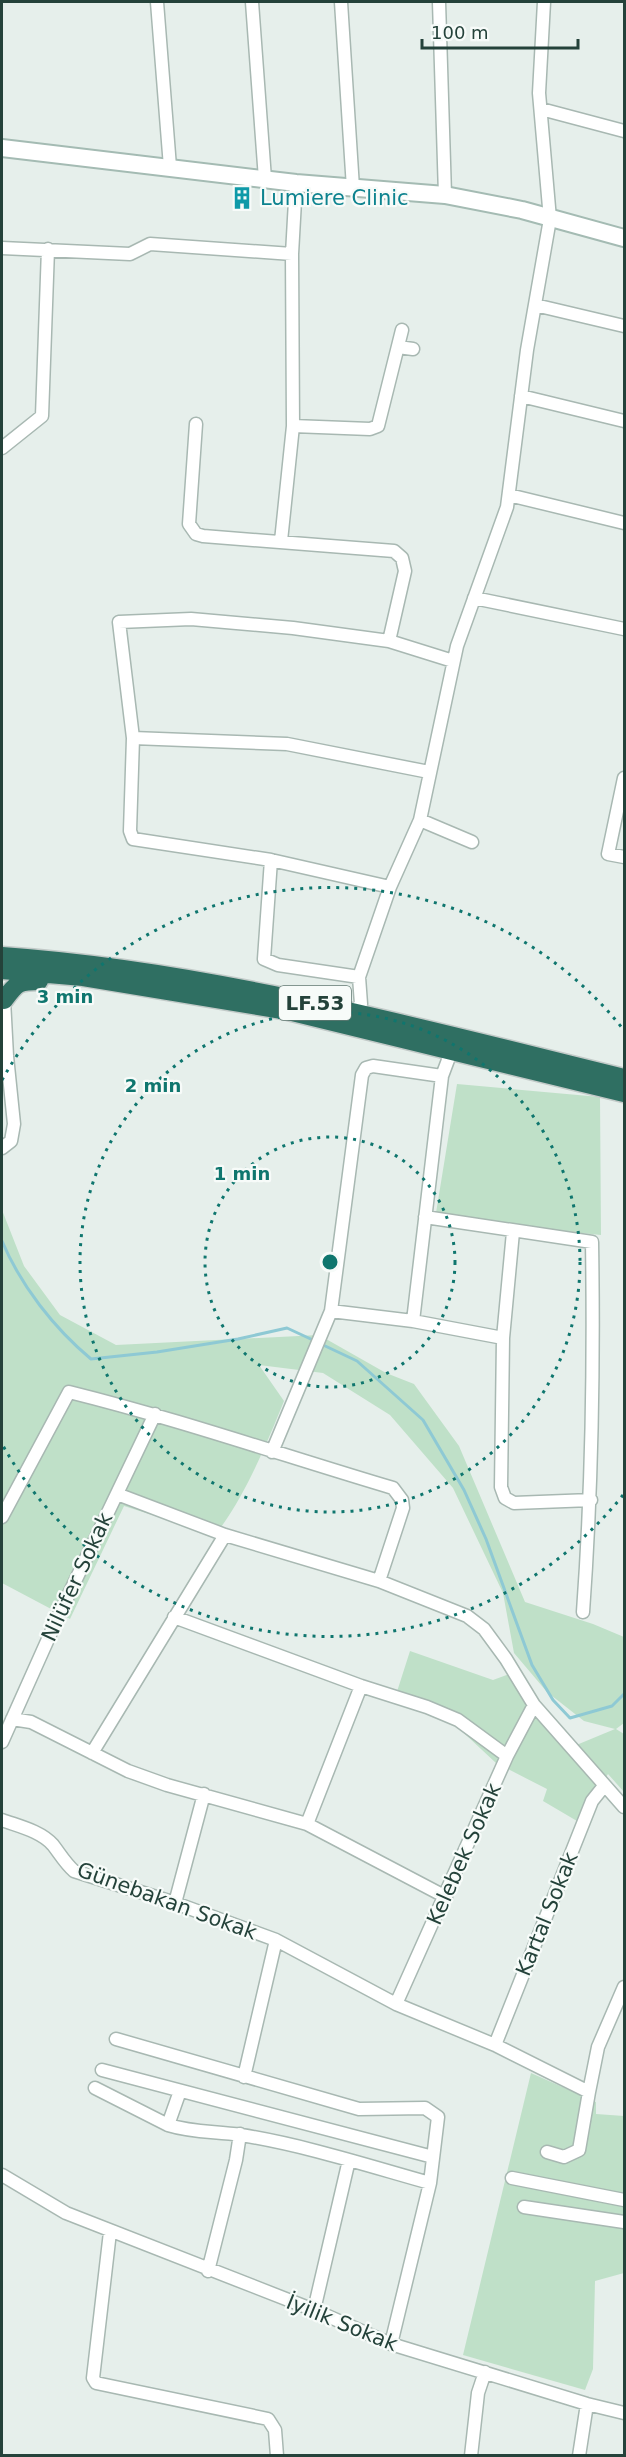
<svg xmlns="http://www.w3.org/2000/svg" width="626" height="2457" font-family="'DejaVu Sans',sans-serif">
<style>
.green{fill:#bfe0c8}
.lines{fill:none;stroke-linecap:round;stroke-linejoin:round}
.stream{stroke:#8ec9d4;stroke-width:3}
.street-casing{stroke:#a8b8b2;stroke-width:15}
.secondary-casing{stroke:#a4bbb3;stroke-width:20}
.highway-casing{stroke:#c2cac8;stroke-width:21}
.street{stroke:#fff;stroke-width:12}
.secondary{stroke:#fff;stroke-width:16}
.highway{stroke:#2f6f62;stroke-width:18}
.ring{fill:none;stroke:#0f766e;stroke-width:3;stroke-dasharray:3 6}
.labels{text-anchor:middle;stroke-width:4.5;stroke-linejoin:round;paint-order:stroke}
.shield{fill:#f7fbf9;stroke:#637a73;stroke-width:1.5}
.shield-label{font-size:20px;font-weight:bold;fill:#24423a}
.culture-label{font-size:21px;fill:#0d838f;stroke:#f7fbf9;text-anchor:start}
.street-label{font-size:21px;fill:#24423a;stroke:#f7fbf9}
.centre{fill:#0f766e;stroke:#f7fbf9;stroke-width:3}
.ring-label{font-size:18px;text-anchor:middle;font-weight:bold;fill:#0f766e;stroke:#f7fbf9;stroke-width:4.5;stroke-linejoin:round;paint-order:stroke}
</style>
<rect width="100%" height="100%" fill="#e6efeb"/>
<!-- green -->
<path class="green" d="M 457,1084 L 600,1097 L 601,1235 L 435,1219 Z
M 2,1210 L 24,1266 L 60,1315 L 116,1345 L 319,1335 L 386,1373 L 414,1384 L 459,1446 L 525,1602 L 593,1624 L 624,1637 L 624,1723 L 616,1729 L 624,1734 L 624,1792 L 608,1774 L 577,1821 L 543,1801 L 547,1789 L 496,1763 L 452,1722 L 394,1701 L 410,1651 L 493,1680 L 512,1673 L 574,1746 L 615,1729 L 584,1721 L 547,1692 L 514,1653 L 503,1593 L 453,1488 L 390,1415 L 323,1373 L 259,1365 L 284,1401 C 267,1443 244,1499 215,1535 L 124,1506 L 70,1619 L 2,1583 Z
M 531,2073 L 596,2102 L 596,2114 L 624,2116 L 624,2273 L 595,2281 L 593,2369 L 585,2390 L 463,2355 Z"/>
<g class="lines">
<!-- stream -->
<path class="stream" d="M 2,1241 C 21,1286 54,1328 91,1359 L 157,1352 L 238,1339 L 287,1328 L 315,1341
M 321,1344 L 357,1361 L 423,1420 L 464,1490 L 486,1539 L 532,1665 L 553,1700 L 570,1718 L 612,1706 L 624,1694"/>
<!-- street casing -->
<g class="street-casing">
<path id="street" d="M 157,2 L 170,167
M 252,2 L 265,179
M 341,2 L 353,188
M 439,2 L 445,195
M 541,109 L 624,131
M 296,183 L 292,254 L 293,426 L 370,429 L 378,426 L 402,330
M 2,248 L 130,254 L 150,244 L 292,254
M 535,305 L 624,326
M 398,347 L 413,349
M 521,396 L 624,421
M 196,424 L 189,524 L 196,534 L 203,536 L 394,551 L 402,558 L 405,571 L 389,641
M 2,448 L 42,416 L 48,249
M 509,495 L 624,523
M 281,541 L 293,426
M 474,598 L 624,629
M 133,738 L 287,744 L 429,772
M 624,778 L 608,854 L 624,857
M 420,820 L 472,842
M 271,860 L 264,959 L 278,965 L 359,977
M 390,887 L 271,860 L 133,839 L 130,831 L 133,738 L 119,622 L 191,619 L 293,628 L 389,641 L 453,661
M 354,1012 L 361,1004 L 359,977 L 390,887 L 420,820 L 457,646 L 507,507 L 527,350 L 550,219 L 539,93 L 544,2
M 2,1148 L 11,1141 L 14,1124 L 7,1056 L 4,1000
M 425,1217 L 592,1242 C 594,1366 592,1488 583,1612
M 513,1232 L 503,1338 L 501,1487 L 505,1498 L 514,1503 L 591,1500
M 331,1311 L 413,1321 L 503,1338
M 413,1321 L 442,1076 L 451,1052
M 272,1452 L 331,1311 L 362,1075 L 366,1068 L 373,1066 L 442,1076
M 117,1494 L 225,1535 L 379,1581 L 467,1616 L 484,1629 L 506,1659 L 534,1705 L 624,1807
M 2,1517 L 69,1392 C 178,1419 285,1456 393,1488 L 402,1500 L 403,1508 L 379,1581
M 174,1617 L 361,1686 L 427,1707 L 458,1720 L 507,1756
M 12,1719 L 31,1722 L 128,1771 L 167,1785 L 307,1824 L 446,1897
M 2,1742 L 57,1619 L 155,1414
M 92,1753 L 225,1535
M 2,1820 C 18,1826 41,1831 53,1845 C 60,1854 65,1863 74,1871 L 175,1903 L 276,1940 L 396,2004 L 495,2045 L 589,2092 L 598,2047 L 624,1987
M 307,1824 L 361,1686
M 175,1903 L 204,1794
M 396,2004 L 507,1756 L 534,1705
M 116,2039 L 359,2109 L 425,2108 L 438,2117 L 430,2183 L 391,2344
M 495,2045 L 592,1801 L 604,1786
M 102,2070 L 433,2157
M 244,2077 L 276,1940
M 95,2088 L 168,2125
M 180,2091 L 168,2125 C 194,2133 216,2131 241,2135 C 304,2145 369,2166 430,2183
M 547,2152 L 564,2157 L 579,2150 L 589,2092
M 2,2175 L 66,2213 L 314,2310 L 391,2344 L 587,2404 L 624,2413
M 512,2178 L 624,2200
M 524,2207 L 624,2222
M 110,2232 L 93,2378 L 96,2383 L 268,2419 L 275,2430 L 277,2456
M 208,2271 L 236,2160 L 240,2134
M 314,2310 L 349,2160
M 471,2456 L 478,2393 L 485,2372
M 579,2456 L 587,2404"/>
</g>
<!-- secondary casing -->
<g class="secondary-casing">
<path id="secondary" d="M 2,148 L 296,183 L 445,195 L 522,210 L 624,238"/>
</g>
<!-- highway casing -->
<g class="highway-casing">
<path id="highway" d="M 2,956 C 214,971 419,1028 624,1078
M 2,970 L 83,977 L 288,1011 L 624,1093
M 2,995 L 4,1000 C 17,983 18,981 39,981"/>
</g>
<!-- street -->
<use href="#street" class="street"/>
<!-- secondary -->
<use href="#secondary" class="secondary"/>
<!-- highway -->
<use href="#highway" class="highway"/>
</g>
<!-- distance rings -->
<g class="ring">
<circle cx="330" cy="1262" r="125"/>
<circle cx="330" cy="1262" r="250"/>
<path d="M623 1495A375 375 0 0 1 2 1444M2 1080A375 375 0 0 1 623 1029"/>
</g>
<!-- icons -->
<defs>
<g id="building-bare" transform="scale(1.8)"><path d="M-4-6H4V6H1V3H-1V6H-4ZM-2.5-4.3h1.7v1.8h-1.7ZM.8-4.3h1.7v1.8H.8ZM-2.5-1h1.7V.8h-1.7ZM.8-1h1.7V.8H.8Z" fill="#0f9aa8" stroke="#f7fbf9" stroke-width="2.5" paint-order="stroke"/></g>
</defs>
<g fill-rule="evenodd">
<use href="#building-bare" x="242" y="198"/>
</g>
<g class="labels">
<!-- shield labels -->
<rect class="shield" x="279" y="986" width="72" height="34" rx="4.5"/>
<g class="shield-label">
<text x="315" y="1010">LF.53</text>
</g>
<!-- culture labels -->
<g class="culture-label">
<text x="260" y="205">Lumiere Clinic</text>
</g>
<!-- street labels -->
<g class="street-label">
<text transform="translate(77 1577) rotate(-65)" y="7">Nilüfer Sokak</text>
<text transform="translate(464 1854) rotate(-66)" y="7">Kelebek Sokak</text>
<text transform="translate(167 1901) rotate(20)" y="7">Günebakan Sokak</text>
<text transform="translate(547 1914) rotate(-68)" y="7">Kartal Sokak</text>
<text transform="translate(342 2323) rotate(22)" y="7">İyilik Sokak</text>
</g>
</g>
<circle cx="330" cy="1262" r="9" class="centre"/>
<g class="ring-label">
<text x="65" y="1003">3 min</text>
<text x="153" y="1092">2 min</text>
<text x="242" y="1180">1 min</text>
</g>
<!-- border -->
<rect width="626" height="2457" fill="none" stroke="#24423a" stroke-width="6"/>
<!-- scale -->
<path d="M422 39v9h156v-9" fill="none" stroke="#24423a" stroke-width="3"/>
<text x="431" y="39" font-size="18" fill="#24423a" stroke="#f7fbf9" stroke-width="4.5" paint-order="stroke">100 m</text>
</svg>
